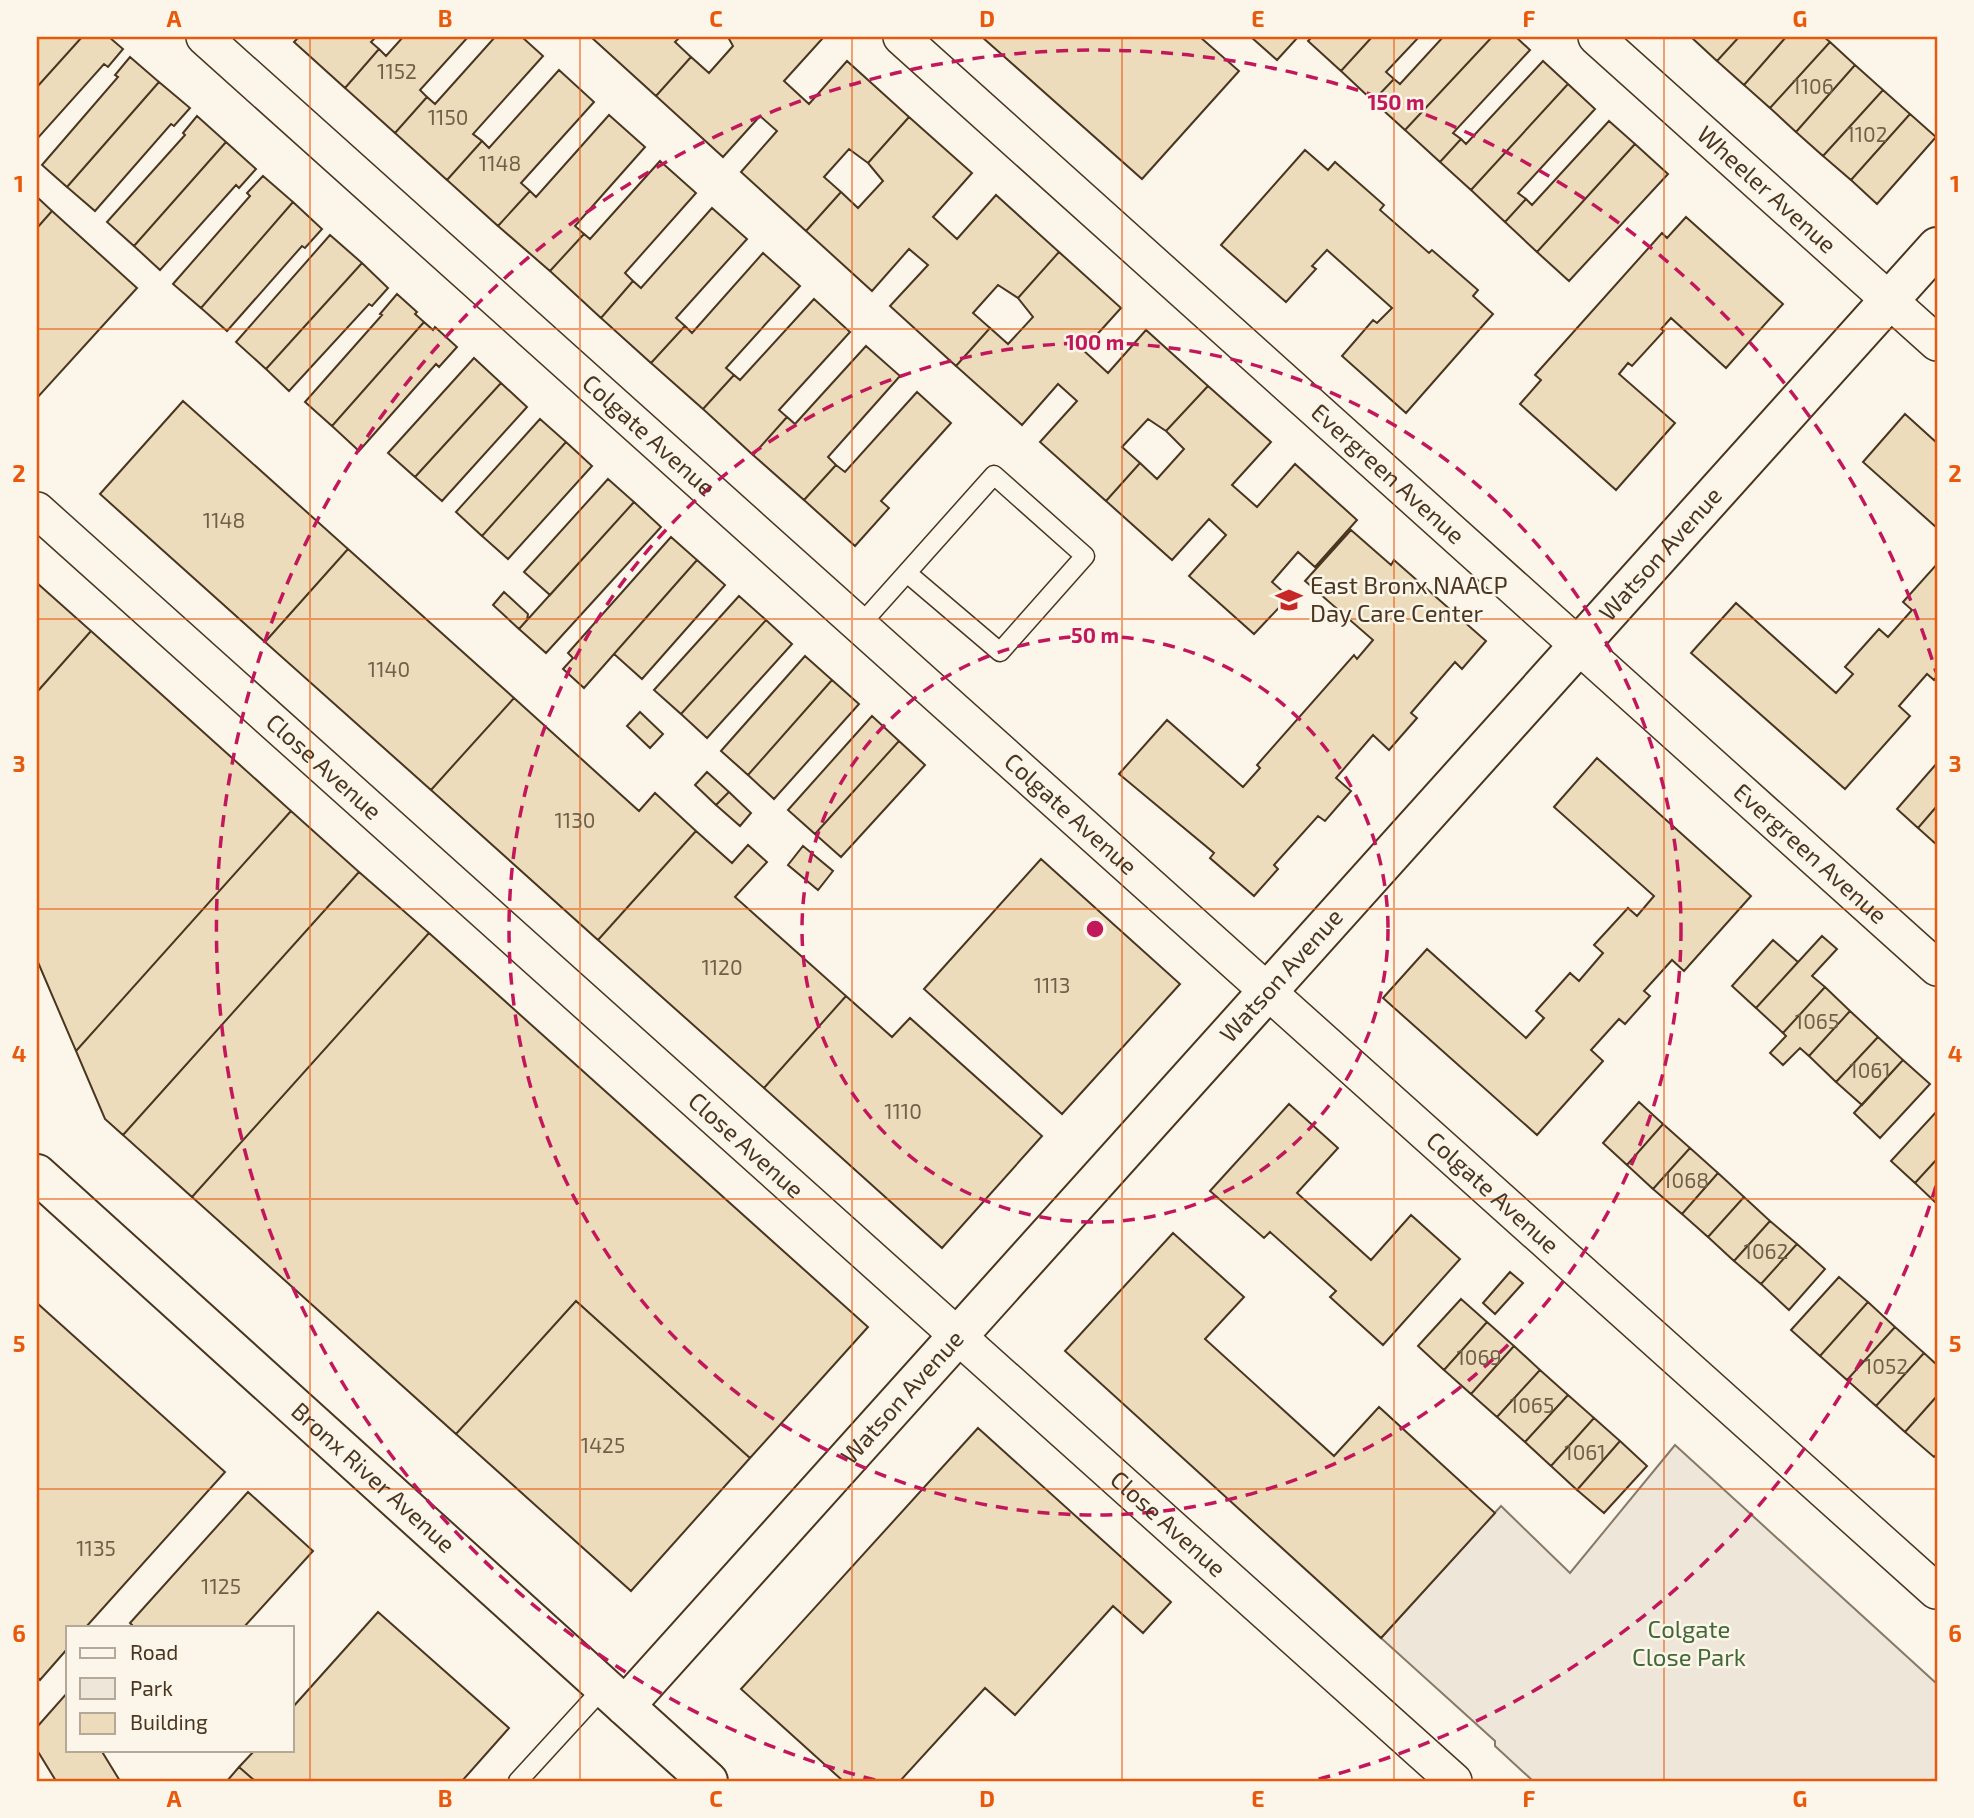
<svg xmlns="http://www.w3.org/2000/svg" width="1974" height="1818" font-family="'Exo 2',sans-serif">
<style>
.green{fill:#ede6d9;stroke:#887966;stroke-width:2}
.building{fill:#ecdcbc;stroke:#4a3520;stroke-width:2}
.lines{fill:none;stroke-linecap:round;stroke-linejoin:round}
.service-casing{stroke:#4a3520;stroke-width:21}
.minor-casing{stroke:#4a3520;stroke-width:38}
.tertiary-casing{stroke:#4a3520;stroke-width:42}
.secondary-casing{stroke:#4a3520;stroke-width:42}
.service{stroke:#fbf6e9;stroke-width:18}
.minor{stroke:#fbf6e9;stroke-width:35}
.tertiary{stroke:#fbf6e9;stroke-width:38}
.secondary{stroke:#fbf6e9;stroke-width:38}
.grid{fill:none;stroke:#e8590c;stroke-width:2;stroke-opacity:0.55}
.ring{fill:none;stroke:#c2185b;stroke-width:3.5;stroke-dasharray:12 9}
.labels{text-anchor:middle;stroke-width:5;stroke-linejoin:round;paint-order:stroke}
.number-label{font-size:21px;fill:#725f47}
.street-label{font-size:24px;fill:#4a3520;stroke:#fbf6e9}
.poi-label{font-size:24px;fill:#4a3520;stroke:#fbf6e9;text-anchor:start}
.park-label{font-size:24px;fill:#436837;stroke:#fbf6e9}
.centre{fill:#c2185b;stroke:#fbf6e9;stroke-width:3.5}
.ring-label{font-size:21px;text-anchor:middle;font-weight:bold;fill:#c2185b;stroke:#fbf6e9;stroke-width:5;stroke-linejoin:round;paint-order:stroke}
.neatline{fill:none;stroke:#e8590c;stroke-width:2.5}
.grid-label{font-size:23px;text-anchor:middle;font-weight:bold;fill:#e8590c}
</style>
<rect width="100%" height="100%" fill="#fbf6e9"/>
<!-- green -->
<path class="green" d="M 1675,1445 L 1937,1684 L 1937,1781 L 1533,1781 L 1495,1746 L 1495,1741 L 1381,1638 L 1501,1506 L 1570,1573 Z"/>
<!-- building -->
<path class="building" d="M 37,37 L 82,37 L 37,87 Z
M 82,37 L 109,37 L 123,49 L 108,67 L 104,64 L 37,139 L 37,87 Z
M 299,37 L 376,37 L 371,42 L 379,49 L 345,88 L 294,42 Z
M 403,37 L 468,37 L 420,90 L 427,97 L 395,133 L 345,88 L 379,49 L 386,56 Z
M 495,37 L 522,37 L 543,56 L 473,134 L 482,141 L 447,180 L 395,133 L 427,97 L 435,104 Z
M 591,37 L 680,37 L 675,42 L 691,57 L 656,96 Z
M 728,37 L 820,37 L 822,39 L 784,81 L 809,104 L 847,61 L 909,117 L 868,163 L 849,149 L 824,177 L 841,192 L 806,231 L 741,172 L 777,131 L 760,116 L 723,157 L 656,96 L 691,57 L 709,73 L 733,46 Z
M 982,37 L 1200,37 L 1239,71 L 1142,179 Z
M 1251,37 L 1298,37 L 1277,60 Z
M 1312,37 L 1372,37 L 1341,71 L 1308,41 Z
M 1372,37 L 1419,37 L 1386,72 L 1394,79 L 1373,101 L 1341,71 Z
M 1443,37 L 1492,37 L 1405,130 L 1373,101 L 1394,79 L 1400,84 Z
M 1492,37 L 1516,37 L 1530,50 L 1453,133 L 1461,139 L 1440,162 L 1405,130 Z
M 1691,37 L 1739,37 L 1717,61 Z
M 1739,37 L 1786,37 L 1744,85 L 1717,61 Z
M 1786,37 L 1824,37 L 1830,42 L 1770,108 L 1744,85 Z
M 1830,42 L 1855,65 L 1796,132 L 1770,108 Z
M 130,57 L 159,82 L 67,187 L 42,165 L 118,77 L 115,75 Z
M 1543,61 L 1568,84 L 1471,190 L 1440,162 L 1461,139 L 1466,144 Z
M 1855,65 L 1883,90 L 1823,156 L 1796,132 Z
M 559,70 L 594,102 L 521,183 L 530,191 L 498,226 L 447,180 L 482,141 L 489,148 Z
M 159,82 L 190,108 L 174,126 L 171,124 L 95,211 L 67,187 Z
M 1568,84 L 1595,109 L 1518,193 L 1526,199 L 1505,222 L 1471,190 Z
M 1883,90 L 1910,114 L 1851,180 L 1823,156 Z
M 1910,114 L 1936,137 L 1877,204 L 1851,180 Z
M 609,115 L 645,147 L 575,226 L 584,234 L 550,271 L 498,226 L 530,191 L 536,197 Z
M 197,116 L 226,142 L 134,246 L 107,222 L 185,135 L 183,133 Z
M 909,117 L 972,173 L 933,217 L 957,239 L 996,195 L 1059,252 L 1018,298 L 998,285 L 973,313 L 990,328 L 956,366 L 890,306 L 928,265 L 909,249 L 872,291 L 806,231 L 841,192 L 858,208 L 883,181 L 868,163 Z
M 1609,121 L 1635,144 L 1537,252 L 1505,222 L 1526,199 L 1532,205 Z
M 226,142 L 256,169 L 239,188 L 236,185 L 160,270 L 134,246 Z
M 1635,144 L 1668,174 L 1569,281 L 1537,252 Z
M 1305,150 L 1328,170 L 1335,162 L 1384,205 L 1380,210 L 1429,253 L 1432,250 L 1478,290 L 1473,296 L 1493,314 L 1406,413 L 1342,356 L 1373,320 L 1377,323 L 1392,308 L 1327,250 L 1312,266 L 1316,269 L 1286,302 L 1221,245 Z
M 660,161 L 696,193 L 625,273 L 633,281 L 601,318 L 550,271 L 584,234 L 590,239 Z
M 263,176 L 293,202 L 201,308 L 173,284 L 250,196 L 247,193 Z
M 37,197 L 52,211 L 37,228 Z
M 293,202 L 322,229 L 305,248 L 302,246 L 227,331 L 201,308 Z
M 712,208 L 747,239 L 676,318 L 685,326 L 651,363 L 601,318 L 633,281 L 641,288 Z
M 52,211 L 137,288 L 37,398 L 37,228 Z
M 1686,217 L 1783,304 L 1726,368 L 1671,318 L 1661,329 L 1664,331 L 1632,366 L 1628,363 L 1619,374 L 1675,423 L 1616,490 L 1520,404 L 1541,380 L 1535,375 L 1662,233 L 1667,238 Z
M 330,235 L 362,263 L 266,369 L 236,342 Z
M 1059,252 L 1121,308 L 1083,350 L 1108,373 L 1146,330 L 1208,386 L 1166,431 L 1148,419 L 1122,447 L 1140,463 L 1106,501 L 1040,442 L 1077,401 L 1058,384 L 1022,425 L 956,366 L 990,328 L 1008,344 L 1033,317 L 1018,298 Z
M 763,253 L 800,286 L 726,368 L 734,375 L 703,409 L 651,363 L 685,326 L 692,333 Z
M 362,263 L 388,288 L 372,306 L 369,304 L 289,391 L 266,369 Z
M 397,294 L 417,312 L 415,314 L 424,322 L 332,426 L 305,402 L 382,315 L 380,314 Z
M 814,299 L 850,332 L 779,410 L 787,417 L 753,455 L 703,409 L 734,375 L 740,380 Z
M 424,322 L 433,330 L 435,327 L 457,347 L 439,367 L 436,364 L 359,451 L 332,426 Z
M 866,346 L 900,376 L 828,457 L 836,465 L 804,500 L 753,455 L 787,417 L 795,424 Z
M 474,358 L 501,383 L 415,477 L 388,453 Z
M 501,383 L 527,407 L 442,501 L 415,477 Z
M 1208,386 L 1271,442 L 1232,485 L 1257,507 L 1295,464 L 1357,520 L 1315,567 L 1298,552 L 1272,582 L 1289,597 L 1254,634 L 1189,576 L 1226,535 L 1209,519 L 1172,560 L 1106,501 L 1140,463 L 1157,479 L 1184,449 L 1166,431 Z
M 917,392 L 951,423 L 881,501 L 889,508 L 855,546 L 804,500 L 836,465 L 845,472 Z
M 183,401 L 348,549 L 265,642 L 100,494 Z
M 1905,414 L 1937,443 L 1937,528 L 1863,462 Z
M 540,419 L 566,442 L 482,536 L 456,512 Z
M 566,442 L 592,466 L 508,559 L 482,536 Z
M 608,479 L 634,502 L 550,595 L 524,572 Z
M 634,502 L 661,527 L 546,653 L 519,629 Z
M 1351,530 L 1391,565 L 1394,560 L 1486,641 L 1462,669 L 1455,662 L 1411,713 L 1417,718 L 1389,750 L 1373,735 L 1336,778 L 1351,791 L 1325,821 L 1318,816 L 1274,865 L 1278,869 L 1254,896 L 1210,858 L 1214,853 L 1119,774 L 1167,720 L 1243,787 L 1260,768 L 1257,765 L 1354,655 L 1357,659 L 1373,640 L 1305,581 Z
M 671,537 L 697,560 L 584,688 L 563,669 L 573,658 L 568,653 Z
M 348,549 L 514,698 L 431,790 L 265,642 Z
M 697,560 L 725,585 L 642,679 L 614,654 Z
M 1937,564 L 1937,676 L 1934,680 L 1927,674 L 1899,706 L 1910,716 L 1845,789 L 1691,653 L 1736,603 L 1836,693 L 1853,674 L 1845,667 L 1879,629 L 1888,637 L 1912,610 L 1903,602 Z
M 37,583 L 91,631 L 37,692 Z
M 504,592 L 528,614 L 527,620 L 519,629 L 493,605 Z
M 739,596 L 766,620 L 681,714 L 654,690 Z
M 766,620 L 792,644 L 707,738 L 681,714 Z
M 91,631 L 291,811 L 76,1051 L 37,960 L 37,692 Z
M 805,656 L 832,680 L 748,775 L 721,751 Z
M 832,680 L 859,704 L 774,799 L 748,775 Z
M 514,698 L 639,811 L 655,793 L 696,831 L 598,940 L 431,790 Z
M 640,712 L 663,734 L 650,748 L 627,726 Z
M 872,716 L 899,741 L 815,834 L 788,810 Z
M 899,741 L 925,765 L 841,857 L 815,834 Z
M 1597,758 L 1751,896 L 1684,971 L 1672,960 L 1644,991 L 1650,996 L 1625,1024 L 1619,1019 L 1591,1050 L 1603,1061 L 1537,1135 L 1383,998 L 1427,949 L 1526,1038 L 1544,1018 L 1536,1011 L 1570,973 L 1579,981 L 1603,953 L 1594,945 L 1628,908 L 1637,916 L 1654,896 L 1554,807 Z
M 1937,763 L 1937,806 L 1918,828 L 1897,809 Z
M 707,772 L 729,792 L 716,805 L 695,785 Z
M 729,792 L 751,813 L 740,826 L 716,805 Z
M 1937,806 L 1937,845 L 1918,828 Z
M 291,811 L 359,872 L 123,1135 L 105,1119 L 76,1051 Z
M 696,831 L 732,863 L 748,845 L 767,862 L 735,897 L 846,996 L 764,1088 L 598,940 Z
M 803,846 L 833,871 L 818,890 L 788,865 Z
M 1041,859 L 1180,984 L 1062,1114 L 924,989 Z
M 359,872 L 429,933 L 192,1197 L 123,1135 Z
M 429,933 L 868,1327 L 750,1458 L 576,1301 L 456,1434 L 192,1197 Z
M 1822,936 L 1837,949 L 1812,976 L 1825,987 L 1783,1033 L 1756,1008 Z
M 1773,940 L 1798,962 L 1756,1008 L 1732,986 Z
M 1825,987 L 1850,1011 L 1809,1056 L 1800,1048 L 1783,1065 L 1770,1053 L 1786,1036 L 1783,1033 Z
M 846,996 L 892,1037 L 910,1018 L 1042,1136 L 942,1248 L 764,1088 Z
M 1850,1011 L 1878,1037 L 1836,1082 L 1809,1056 Z
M 1878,1037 L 1903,1060 L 1862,1105 L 1836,1082 Z
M 1903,1060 L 1930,1084 L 1880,1138 L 1854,1113 Z
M 1639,1102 L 1663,1124 L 1627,1165 L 1603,1143 Z
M 1289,1104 L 1338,1148 L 1297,1193 L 1371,1260 L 1411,1215 L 1460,1259 L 1383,1345 L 1330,1297 L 1336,1291 L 1270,1232 L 1264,1238 L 1210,1191 Z
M 1937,1111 L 1937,1159 L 1915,1183 L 1891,1161 Z
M 1663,1124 L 1690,1148 L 1653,1189 L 1627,1165 Z
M 1690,1148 L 1718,1173 L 1682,1214 L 1653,1189 Z
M 1937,1159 L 1937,1204 L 1915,1183 Z
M 1718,1173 L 1744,1197 L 1708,1237 L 1682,1214 Z
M 1744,1197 L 1770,1221 L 1734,1261 L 1708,1237 Z
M 1770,1221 L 1797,1244 L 1761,1284 L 1734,1261 Z
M 1173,1233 L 1244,1297 L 1205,1339 L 1334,1456 L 1379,1407 L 1495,1513 L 1381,1638 L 1065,1351 Z
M 1797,1244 L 1825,1269 L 1789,1310 L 1761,1284 Z
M 1510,1272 L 1523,1283 L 1495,1314 L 1483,1303 Z
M 1839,1277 L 1868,1302 L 1820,1356 L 1791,1330 Z
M 1461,1299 L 1487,1322 L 1444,1370 L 1418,1346 Z
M 576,1301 L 750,1458 L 631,1591 L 456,1434 Z
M 1868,1302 L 1895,1327 L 1847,1380 L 1820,1356 Z
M 37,1303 L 225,1472 L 86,1627 L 68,1627 L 68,1648 L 40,1680 L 37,1677 Z
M 1487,1322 L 1514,1346 L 1471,1394 L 1444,1370 Z
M 1895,1327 L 1924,1353 L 1876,1406 L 1847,1380 Z
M 1514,1346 L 1540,1370 L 1497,1417 L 1471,1394 Z
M 1924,1353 L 1937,1365 L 1937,1396 L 1905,1432 L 1876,1406 Z
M 1540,1370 L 1568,1395 L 1525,1442 L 1497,1417 Z
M 1568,1395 L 1594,1418 L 1551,1466 L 1525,1442 Z
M 1937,1396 L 1937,1454 L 1934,1457 L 1905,1432 Z
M 1594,1418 L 1620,1441 L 1577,1490 L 1551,1466 Z
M 978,1428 L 1171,1602 L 1143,1633 L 1113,1606 L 1015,1715 L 985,1688 L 900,1781 L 843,1781 L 741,1689 Z
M 1620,1441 L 1647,1466 L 1604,1513 L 1577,1490 Z
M 248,1492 L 313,1551 L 244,1627 L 134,1627 L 130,1623 Z
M 378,1612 L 509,1728 L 462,1781 L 255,1781 L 239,1767 L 255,1750 L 292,1750 L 292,1708 Z
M 67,1693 L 68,1750 L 101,1750 L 120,1781 L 56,1781 L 37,1750 L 37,1727 Z
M 239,1767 L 255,1781 L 227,1781 Z"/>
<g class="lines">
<!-- service casing -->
<g class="service-casing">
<path id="service" d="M 861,624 L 994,475 L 1085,556 L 1000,652 L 907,573
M 518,1781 L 604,1687"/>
</g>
<!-- minor casing -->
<g class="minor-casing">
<g id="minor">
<path id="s1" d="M 204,37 L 1936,1591"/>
<path id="s2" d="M 901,37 L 1937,968"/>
<path id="s3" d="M 1596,37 L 1937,343"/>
<path id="s4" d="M 37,510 L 1454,1781"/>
</g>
</g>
<!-- tertiary casing -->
<g class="tertiary-casing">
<g id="tertiary">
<path id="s5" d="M 625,1706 L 1937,247"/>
</g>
</g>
<!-- secondary casing -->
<g class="secondary-casing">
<g id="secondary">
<path id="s6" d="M 37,1174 L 708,1781"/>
</g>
</g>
<!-- service -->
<use href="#service" class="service"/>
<!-- minor -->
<use href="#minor" class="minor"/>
<!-- tertiary -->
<use href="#tertiary" class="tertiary"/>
<!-- secondary -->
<use href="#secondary" class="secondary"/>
</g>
<!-- grid -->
<path class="grid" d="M 310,37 L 310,1781M 580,37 L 580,1781M 852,37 L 852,1781M 1122,37 L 1122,1781M 1394,37 L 1394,1781M 1664,37 L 1664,1781M 37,329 L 1937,329M 37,619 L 1937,619M 37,909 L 1937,909M 37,1199 L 1937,1199M 37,1489 L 1937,1489"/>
<!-- distance rings -->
<g class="ring">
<circle cx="1095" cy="929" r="293"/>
<circle cx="1095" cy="929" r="586"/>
<path d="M1936 1186A879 879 0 0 1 1315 1780M875 1780A879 879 0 1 1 1936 672"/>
</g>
<!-- icons -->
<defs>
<g id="school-bare" transform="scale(2.1)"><path d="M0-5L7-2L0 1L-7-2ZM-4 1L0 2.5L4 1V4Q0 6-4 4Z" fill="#c62828" stroke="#fbf6e9" stroke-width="2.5" paint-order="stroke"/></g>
</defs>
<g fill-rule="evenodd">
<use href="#school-bare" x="1289" y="600"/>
</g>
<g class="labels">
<!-- number labels -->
<g class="number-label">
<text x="397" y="79">1152</text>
<text x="1813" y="94">1106</text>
<text x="448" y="125">1150</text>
<text x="1867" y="142">1102</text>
<text x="500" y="171">1148</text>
<text x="224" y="528">1148</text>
<text x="389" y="677">1140</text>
<text x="575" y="828">1130</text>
<text x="722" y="975">1120</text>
<text x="1052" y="993">1113</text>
<text x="1817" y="1029">1065</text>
<text x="1870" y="1078">1061</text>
<text x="903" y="1119">1110</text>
<text x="1686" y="1188">1068</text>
<text x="1766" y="1259">1062</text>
<text x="1479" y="1365">1069</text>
<text x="1886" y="1374">1052</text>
<text x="1532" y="1413">1065</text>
<text x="603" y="1453">1425</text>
<text x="1585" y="1460">1061</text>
<text x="96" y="1556">1135</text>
<text x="221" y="1594">1125</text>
</g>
<!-- street labels -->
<g class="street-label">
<text dy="8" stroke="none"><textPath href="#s3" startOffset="229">Wheeler Avenue</textPath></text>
<text dy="8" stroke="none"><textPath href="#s1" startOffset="597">Colgate Avenue</textPath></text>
<text dy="8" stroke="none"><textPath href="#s2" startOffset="654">Evergreen Avenue</textPath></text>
<text dy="8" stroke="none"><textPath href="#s5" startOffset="1549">Watson Avenue</textPath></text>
<text dy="8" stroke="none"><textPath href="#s4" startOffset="385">Close Avenue</textPath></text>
<text dy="8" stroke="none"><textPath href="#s1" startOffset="1164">Colgate Avenue</textPath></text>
<text dy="8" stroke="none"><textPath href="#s2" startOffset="1222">Evergreen Avenue</textPath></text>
<text dy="8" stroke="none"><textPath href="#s5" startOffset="982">Watson Avenue</textPath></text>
<text dy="8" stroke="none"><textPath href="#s4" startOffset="952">Close Avenue</textPath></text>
<text dy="8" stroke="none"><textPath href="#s1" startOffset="1731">Colgate Avenue</textPath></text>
<text dy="8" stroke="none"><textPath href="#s5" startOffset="415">Watson Avenue</textPath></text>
<text dy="8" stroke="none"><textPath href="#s6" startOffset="453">Bronx River Avenue</textPath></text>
<text dy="8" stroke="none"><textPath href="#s4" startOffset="1519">Close Avenue</textPath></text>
</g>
<!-- poi labels -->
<g class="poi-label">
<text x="1310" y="594">East Bronx NAACP<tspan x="1310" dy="28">Day Care Center</tspan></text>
</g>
<!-- park labels -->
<g class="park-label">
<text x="1689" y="1638">Colgate<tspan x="1689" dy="28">Close Park</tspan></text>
</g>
</g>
<circle cx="1095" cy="929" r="10" class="centre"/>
<g class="ring-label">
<text x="1396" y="110">150 m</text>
<text x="1095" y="350">100 m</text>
<text x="1095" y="643">50 m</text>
</g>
<!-- border -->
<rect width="1974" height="1818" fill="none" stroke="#fbf6e9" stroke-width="77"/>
<!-- legend -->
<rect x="66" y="1626" width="228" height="126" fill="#fbf6e9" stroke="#b4a999" stroke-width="2"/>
<rect x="80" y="1648" width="35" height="10" fill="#fbf6e9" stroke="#b4a999" stroke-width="2"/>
<text x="130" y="1660" font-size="21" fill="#4a3520">Road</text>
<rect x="80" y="1678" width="35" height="21" fill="#ede6d9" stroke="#b4a999" stroke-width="2"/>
<text x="130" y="1696" font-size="21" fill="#4a3520">Park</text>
<rect x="80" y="1713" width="35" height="21" fill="#ecdcbc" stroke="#b4a999" stroke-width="2"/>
<text x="130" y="1730" font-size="21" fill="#4a3520">Building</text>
<rect x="38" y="38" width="1898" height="1742" class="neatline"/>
<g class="grid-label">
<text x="174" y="27">A</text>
<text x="445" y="27">B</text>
<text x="716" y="27">C</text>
<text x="987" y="27">D</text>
<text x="1258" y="27">E</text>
<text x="1529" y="27">F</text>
<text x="1800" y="27">G</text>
<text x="19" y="192">1</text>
<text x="1955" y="192">1</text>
<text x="19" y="482">2</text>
<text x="1955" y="482">2</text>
<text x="19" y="772">3</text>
<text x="1955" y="772">3</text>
<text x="19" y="1062">4</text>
<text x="1955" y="1062">4</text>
<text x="19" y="1352">5</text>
<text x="1955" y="1352">5</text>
<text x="19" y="1642">6</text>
<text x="1955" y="1642">6</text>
<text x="174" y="1807">A</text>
<text x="445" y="1807">B</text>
<text x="716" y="1807">C</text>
<text x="987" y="1807">D</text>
<text x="1258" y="1807">E</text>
<text x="1529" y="1807">F</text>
<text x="1800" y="1807">G</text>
</g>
</svg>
